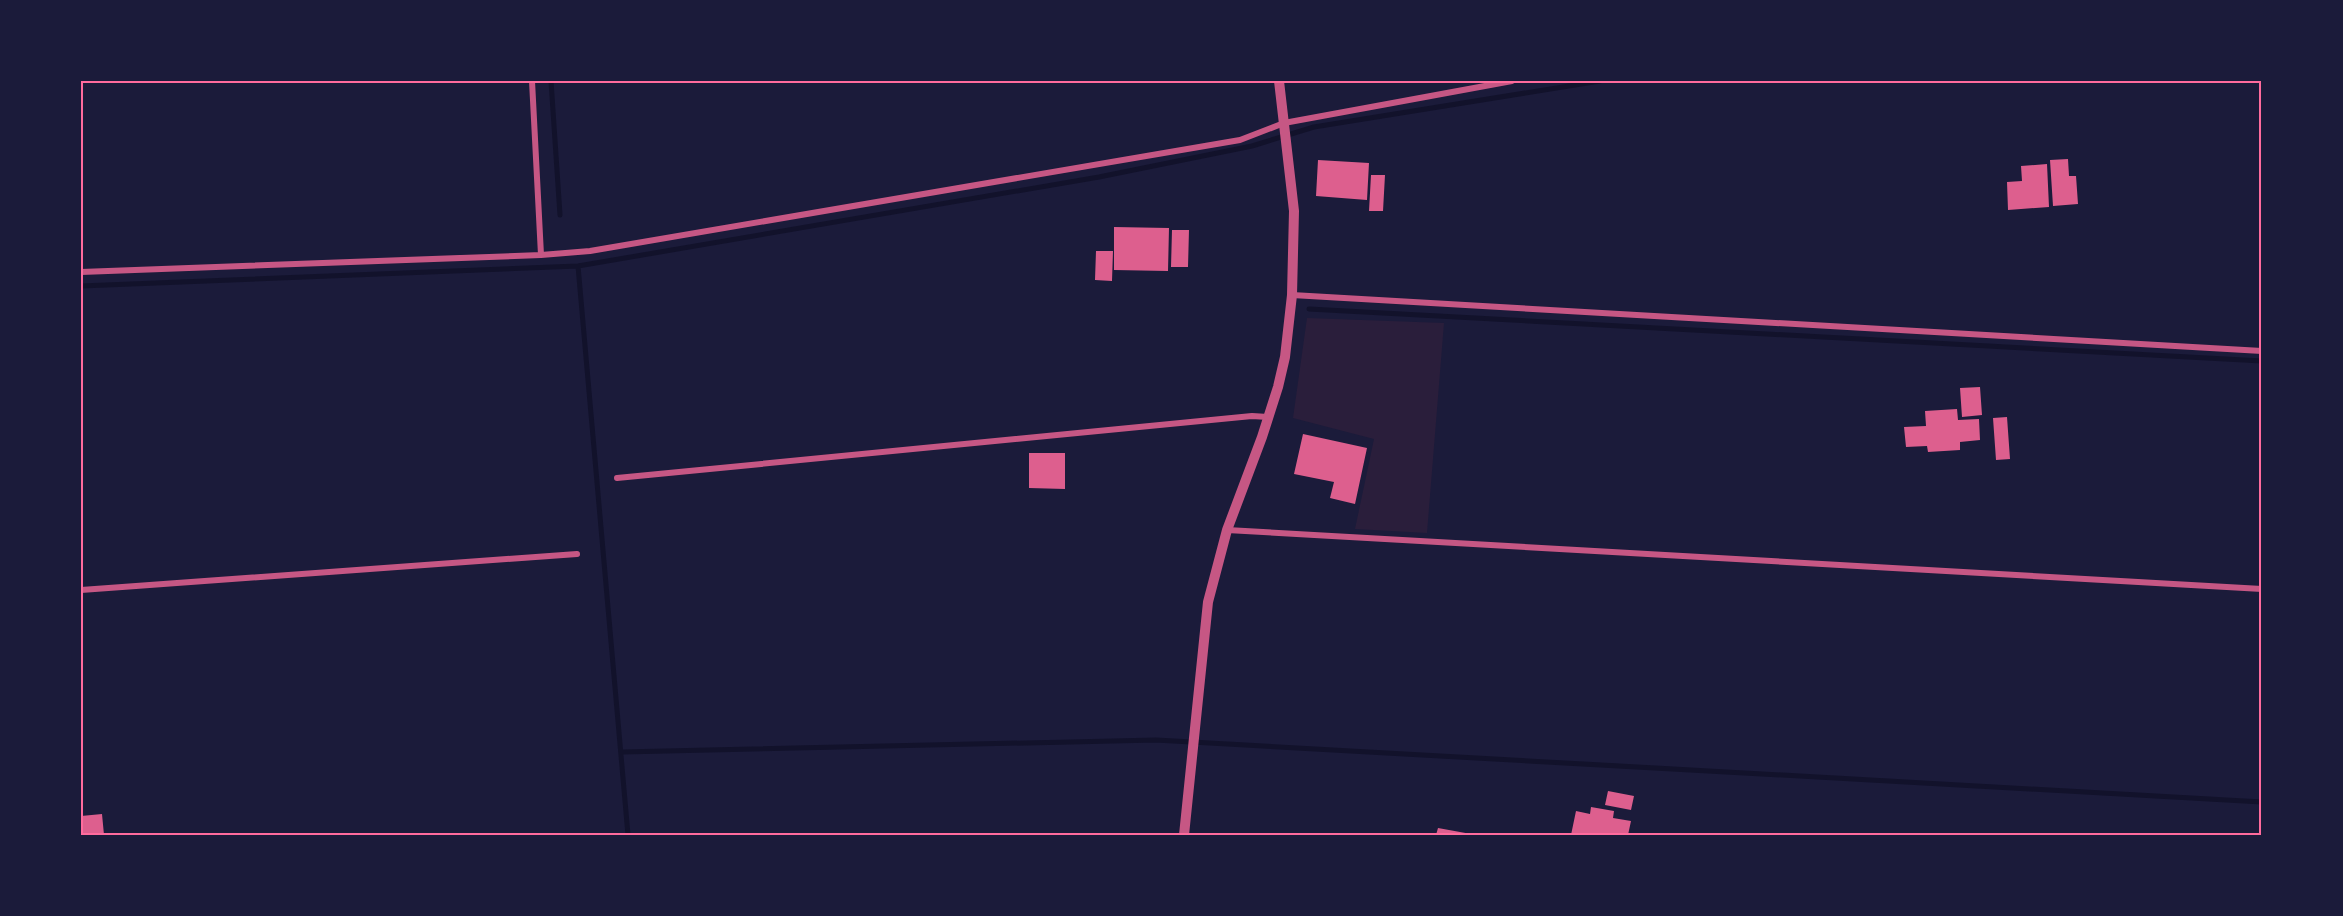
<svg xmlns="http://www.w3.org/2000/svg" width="2343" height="916" font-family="'Titillium Web',sans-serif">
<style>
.green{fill:#2a1e3b}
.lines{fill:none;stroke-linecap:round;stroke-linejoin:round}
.stream{stroke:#12122b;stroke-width:5}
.building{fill:#dd5f8e}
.minor{stroke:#c65784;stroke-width:6}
.tertiary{stroke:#c65784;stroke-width:10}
.neatline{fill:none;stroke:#ff6b9d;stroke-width:2}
</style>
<rect width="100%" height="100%" fill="#1b1b3a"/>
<!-- green -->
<path class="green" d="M 1307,318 L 1444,323 L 1427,533 L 1355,529 L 1374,439 L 1293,418 Z"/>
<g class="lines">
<!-- stream -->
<path class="stream" d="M 551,81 L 560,215
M 578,266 L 628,835
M 81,286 L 578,266 L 1099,177 L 1252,146 L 1314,127 L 1600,81
M 1309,309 L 2262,361
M 622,752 L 1156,740 L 2262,802"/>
</g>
<!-- building -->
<path class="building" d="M 2068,159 L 2069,176 L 2076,176 L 2078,204 L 2053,206 L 2050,160 Z
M 1318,160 L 1369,163 L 1367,200 L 1316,196 Z
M 2047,164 L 2049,207 L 2008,210 L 2007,182 L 2022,181 L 2021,166 Z
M 1371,175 L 1385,175 L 1383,211 L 1369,211 Z
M 1114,227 L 1169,228 L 1168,271 L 1114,270 Z
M 1172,230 L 1189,230 L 1188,267 L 1171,267 Z
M 1096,251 L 1113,251 L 1112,281 L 1095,280 Z
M 1980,387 L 1982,415 L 1962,417 L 1960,388 Z
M 1957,409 L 1958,420 L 1979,419 L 1980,440 L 1960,442 L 1960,450 L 1928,452 L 1927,446 L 1906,447 L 1904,427 L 1926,426 L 1925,411 Z
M 2007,417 L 2010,459 L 1996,460 L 1993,418 Z
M 1303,434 L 1367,448 L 1355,504 L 1330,498 L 1334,482 L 1294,474 Z
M 1029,453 L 1065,453 L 1065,489 L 1029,488 Z
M 1608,791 L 1634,796 L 1631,810 L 1605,805 Z
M 1591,807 L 1614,811 L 1613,818 L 1631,821 L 1628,835 L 1571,835 L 1576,811 L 1590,814 Z
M 102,814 L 104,835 L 81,835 L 81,816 Z
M 1438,828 L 1471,834 L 1471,835 L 1436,835 Z"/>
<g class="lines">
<!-- minor -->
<path class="minor" d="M 532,81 L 541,255
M 81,272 L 541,255 L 590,251 L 1240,140 L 1284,123 L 1512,81
M 1292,295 L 2262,351
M 617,478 L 1252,416 L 1268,417
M 1227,530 L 2262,589
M 81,590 L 577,554"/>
<!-- tertiary -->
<path class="tertiary" d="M 1184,835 L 1208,602 L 1227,530 L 1262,437 L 1278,387 L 1285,357 L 1292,295 L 1294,211 L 1279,81"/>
</g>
<!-- border -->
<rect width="2343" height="916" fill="none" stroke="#1b1b3a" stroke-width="165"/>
<rect x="82" y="82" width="2178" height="752" class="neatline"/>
</svg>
